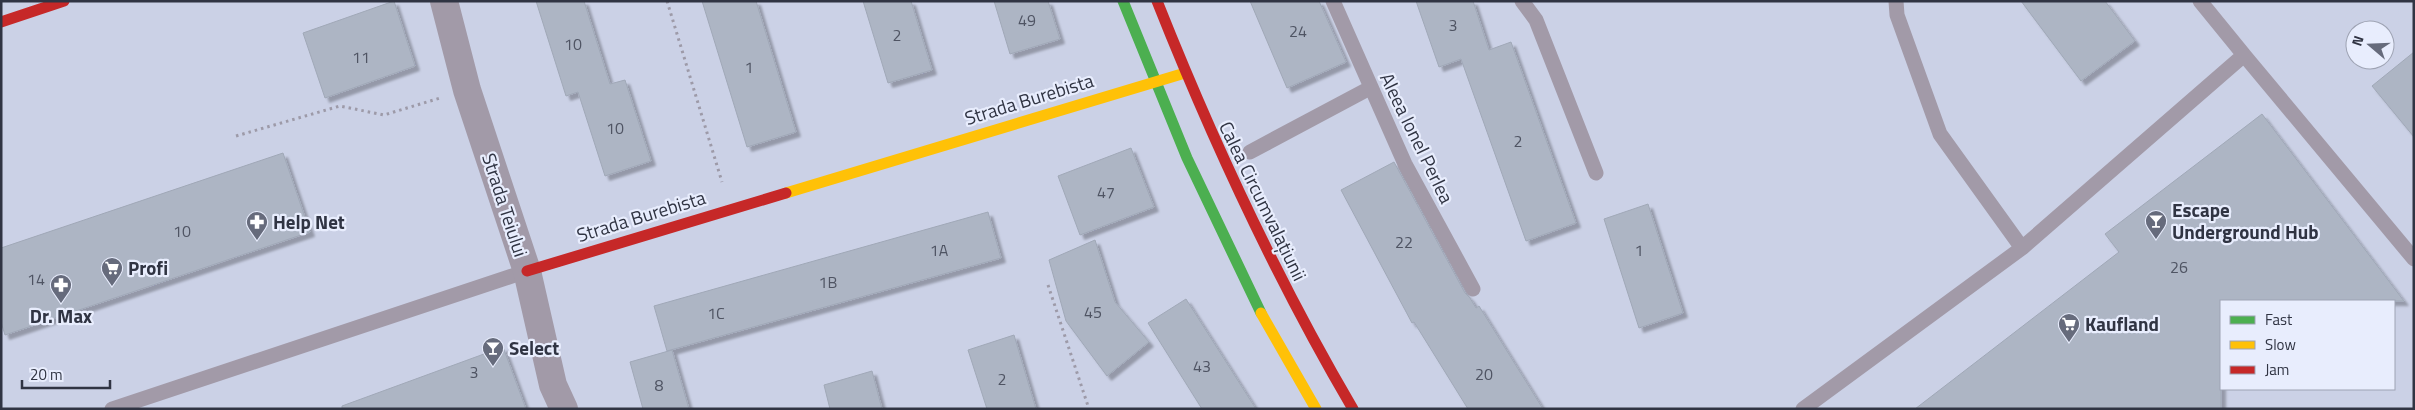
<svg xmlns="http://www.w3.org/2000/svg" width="2415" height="410" font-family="'Titillium Web',sans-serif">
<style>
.building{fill:#adb5c4;stroke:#a0a8b7;filter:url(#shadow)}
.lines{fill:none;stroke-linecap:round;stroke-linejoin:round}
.path{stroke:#9d9aa8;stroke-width:3;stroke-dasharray:2.5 4;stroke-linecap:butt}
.lane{stroke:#a29aa8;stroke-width:15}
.street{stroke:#a29aa8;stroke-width:28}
.fast{stroke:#4caf50;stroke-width:11}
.slow{stroke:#ffc107;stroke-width:11}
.jam{stroke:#c62828;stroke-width:11}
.labels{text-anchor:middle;stroke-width:4.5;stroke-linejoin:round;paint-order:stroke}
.number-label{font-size:16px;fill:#4f5463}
.street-label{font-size:19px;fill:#303443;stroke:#e8edfd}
.poi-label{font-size:19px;font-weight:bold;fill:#303443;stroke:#e8edfd;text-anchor:start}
</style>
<defs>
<filter id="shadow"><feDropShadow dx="4.5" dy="4.5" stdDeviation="1" flood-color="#0004"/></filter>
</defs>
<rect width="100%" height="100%" fill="#cbd1e6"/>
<!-- building -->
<path class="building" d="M 394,1 L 415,66 L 325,98 L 303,33 Z
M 536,1 L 584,1 L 610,84 L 625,80 L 651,161 L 605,176 L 578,92 L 566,96 Z
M 702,1 L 756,1 L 796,132 L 747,147 Z
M 863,1 L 911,1 L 932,70 L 888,83 Z
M 994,1 L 1048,1 L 1060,39 L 1010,54 Z
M 1250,1 L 1319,1 L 1346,62 L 1287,88 Z
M 1416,1 L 1473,1 L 1489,50 L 1511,42 L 1576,223 L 1526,241 L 1461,59 L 1439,67 Z
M 2021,1 L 2105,1 L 2135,41 L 2081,81 Z
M 2414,52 L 2414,137 L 2372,86 Z
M 2262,114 L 2404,301 L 2221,301 L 2221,409 L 1915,409 L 2119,252 L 2105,234 Z
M 1131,148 L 1154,207 L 1080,235 L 1058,176 Z
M 283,153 L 310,232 L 5,335 L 1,322 L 1,248 Z
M 1394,162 L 1465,293 L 1470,298 L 1476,308 L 1479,306 L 1543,409 L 1468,409 L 1414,322 L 1412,323 L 1341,190 Z
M 1648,204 L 1683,313 L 1639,328 L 1604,219 Z
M 988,212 L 1001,258 L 667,351 L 654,306 Z
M 1095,240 L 1115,302 L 1149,342 L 1107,376 L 1066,321 L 1049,260 Z
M 1186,299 L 1256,409 L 1202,409 L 1148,323 Z
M 1014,335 L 1036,409 L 987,409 L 968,350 Z
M 503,347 L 526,409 L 342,409 L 342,406 Z
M 672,350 L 689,409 L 643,409 L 630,362 Z
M 872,371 L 882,409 L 830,409 L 824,385 Z"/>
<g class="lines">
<!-- path -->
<path class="path" d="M 667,1 L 722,182
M 236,136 L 340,106 L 384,115 L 440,98
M 1048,285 L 1089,409"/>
<!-- lane -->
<path class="lane" d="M 1333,1 L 1405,164 L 1473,289
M 1522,1 L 1536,20 L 1596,173
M 1896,1 L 1897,15 L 1940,134 L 2022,248
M 2200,1 L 2244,55
M 1250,152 L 1370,88
M 112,409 L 527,271
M 1803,409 L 2022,248 L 2244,55 L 2414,259"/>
<!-- street -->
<path class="street" d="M 444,1 L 467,90 L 527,271 L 553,385 L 564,409"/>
<!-- fast -->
<path class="fast" d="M 1123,1 L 1187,158 L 1261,313"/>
<!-- slow -->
<path class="slow" d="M 786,193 L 1185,73
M 1261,313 L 1316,409"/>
<!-- jam -->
<path class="jam" d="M 1157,1 C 1213,142 1276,278 1353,409
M 1,22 L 64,1
M 527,271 L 786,193"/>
</g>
<!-- icons -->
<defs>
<g id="bar-pin" transform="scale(1.125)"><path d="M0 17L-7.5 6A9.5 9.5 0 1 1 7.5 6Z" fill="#666b7c" stroke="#e8edfd"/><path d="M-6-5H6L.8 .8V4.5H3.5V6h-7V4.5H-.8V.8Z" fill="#fff"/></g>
<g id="pharmacy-pin" transform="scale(1.125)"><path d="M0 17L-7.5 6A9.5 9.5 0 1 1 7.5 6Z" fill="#666b7c" stroke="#e8edfd"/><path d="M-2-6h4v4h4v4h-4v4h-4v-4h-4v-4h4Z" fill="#fff"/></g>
<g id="supermarket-pin" transform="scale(1.125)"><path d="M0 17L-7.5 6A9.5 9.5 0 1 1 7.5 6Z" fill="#666b7c" stroke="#e8edfd"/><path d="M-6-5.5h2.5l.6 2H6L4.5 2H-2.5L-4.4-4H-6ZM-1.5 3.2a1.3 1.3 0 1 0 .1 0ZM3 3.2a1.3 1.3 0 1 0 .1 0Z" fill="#fff"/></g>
</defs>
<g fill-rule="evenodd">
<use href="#bar-pin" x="2156" y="221"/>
<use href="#pharmacy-pin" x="257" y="222"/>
<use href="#supermarket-pin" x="112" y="268"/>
<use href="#pharmacy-pin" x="61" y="285"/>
<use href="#supermarket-pin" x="2069" y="324"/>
<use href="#bar-pin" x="493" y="348"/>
</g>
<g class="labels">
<!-- number labels -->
<g class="number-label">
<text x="1027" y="26">49</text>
<text x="1453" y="31">3</text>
<text x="1298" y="37">24</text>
<text x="897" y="41">2</text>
<text x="573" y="50">10</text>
<text x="361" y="63">11</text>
<text x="749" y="73">1</text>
<text x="615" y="134">10</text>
<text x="1518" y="147">2</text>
<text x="1106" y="198">47</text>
<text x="182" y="237">10</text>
<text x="1404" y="248">22</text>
<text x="939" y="256">1A</text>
<text x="1639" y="256">1</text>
<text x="2179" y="273">26</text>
<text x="36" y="285">14</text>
<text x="828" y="288">1B</text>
<text x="1093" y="318">45</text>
<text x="716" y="319">1C</text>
<text x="1202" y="372">43</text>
<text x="474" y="378">3</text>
<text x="1484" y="380">20</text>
<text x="1002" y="385">2</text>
<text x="659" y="391">8</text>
</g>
<!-- street labels -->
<g class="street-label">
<text transform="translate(1029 99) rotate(-17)" y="7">Strada Burebista</text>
<text transform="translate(1417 138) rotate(64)" y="7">Aleea Ionel Perlea</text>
<text transform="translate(1263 201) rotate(64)" y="7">Calea Circumvalațiunii</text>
<text transform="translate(505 205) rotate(72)" y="7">Strada Teiului</text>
<text transform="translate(641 216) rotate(-17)" y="7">Strada Burebista</text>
</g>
<!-- poi labels -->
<g class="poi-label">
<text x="2172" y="217">Escape<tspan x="2172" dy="22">Underground Hub</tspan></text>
<text x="273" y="229">Help Net</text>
<text x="128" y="275">Profi</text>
<text x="61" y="323" text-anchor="middle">Dr. Max</text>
<text x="2085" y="331">Kaufland</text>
<text x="509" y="355">Select</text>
</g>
</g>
<!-- border -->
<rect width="2415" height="410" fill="none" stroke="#303443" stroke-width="5"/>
<!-- legend -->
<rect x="2220" y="300" width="175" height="90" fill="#e8edfd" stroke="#9ea3b3"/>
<rect x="2230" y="316" width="25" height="8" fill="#4caf50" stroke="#9ea3b3"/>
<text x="2265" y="325" font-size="15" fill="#303443">Fast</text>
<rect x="2230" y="341" width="25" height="8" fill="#ffc107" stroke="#9ea3b3"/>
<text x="2265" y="350" font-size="15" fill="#303443">Slow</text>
<rect x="2230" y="366" width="25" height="8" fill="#c62828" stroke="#9ea3b3"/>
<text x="2265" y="375" font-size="15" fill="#303443">Jam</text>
<!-- north arrow -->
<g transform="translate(2370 45) rotate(289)"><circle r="24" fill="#e8edfd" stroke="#9ea3b3"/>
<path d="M0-4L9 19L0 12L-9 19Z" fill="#666b7c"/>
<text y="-8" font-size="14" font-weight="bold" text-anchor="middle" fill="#303443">N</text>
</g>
<!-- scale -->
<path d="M22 380v8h88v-8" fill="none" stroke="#303443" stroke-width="2.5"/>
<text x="30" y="380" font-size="15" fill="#303443" stroke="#e8edfd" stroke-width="4" paint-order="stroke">20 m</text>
</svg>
